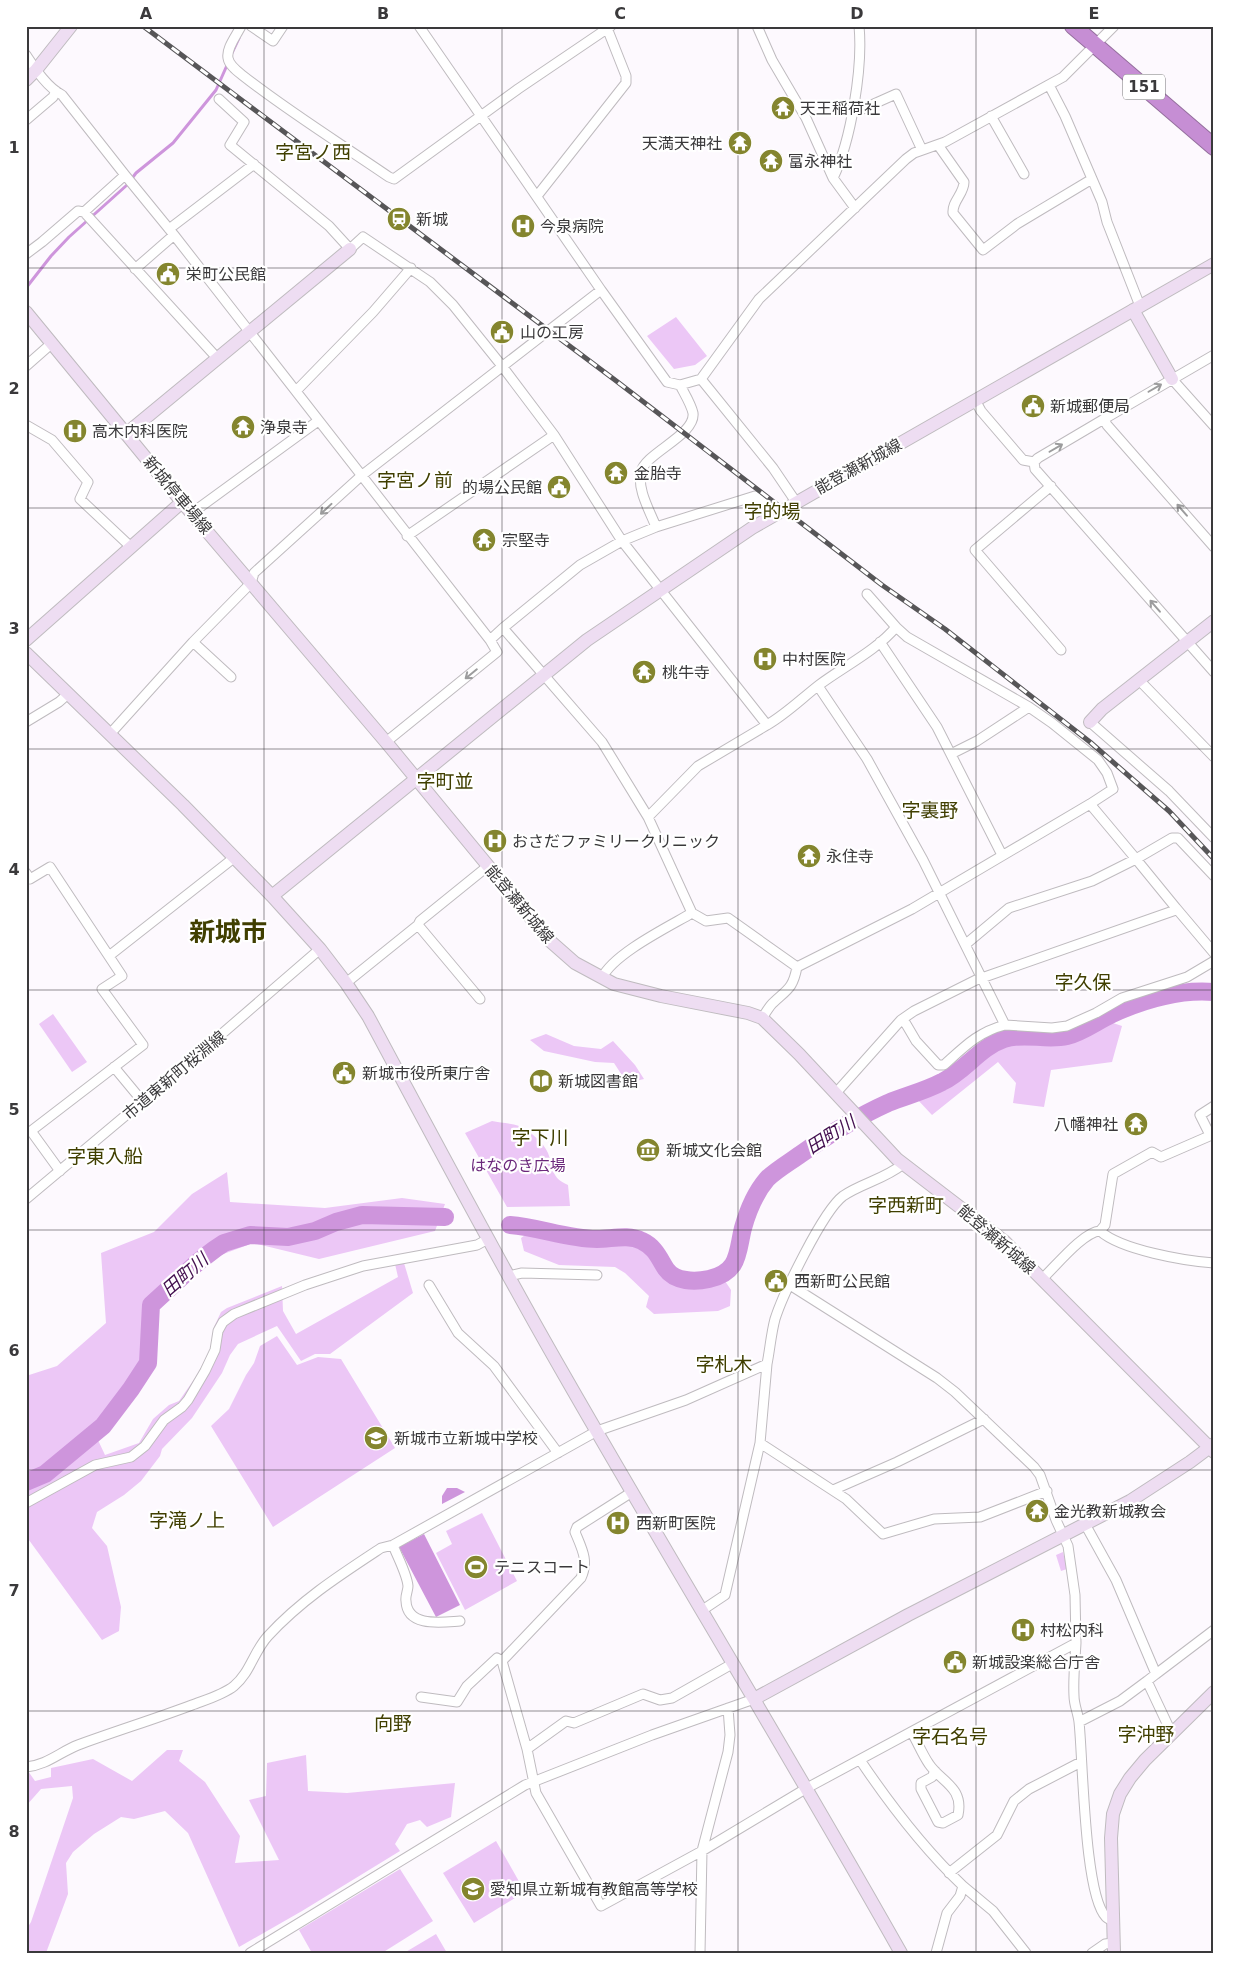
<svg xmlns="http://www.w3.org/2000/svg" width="1240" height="1979" font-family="'DejaVu Sans','Noto Sans JP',sans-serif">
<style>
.green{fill:#ecc7f6}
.water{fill:#ce95dc}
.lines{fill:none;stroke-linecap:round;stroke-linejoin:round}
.stream{stroke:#ce95dc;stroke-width:3}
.river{stroke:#ce95dc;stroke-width:18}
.street-casing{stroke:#bfbbbf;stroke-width:11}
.secondary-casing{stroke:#bfbbbf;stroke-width:14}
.highway-casing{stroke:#95709e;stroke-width:18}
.street{stroke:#fff;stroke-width:9}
.secondary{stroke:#eeddf2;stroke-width:12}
.highway{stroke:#c68ed4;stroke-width:16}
.rail-casing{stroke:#575658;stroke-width:5}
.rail{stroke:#fff;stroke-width:3;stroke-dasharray:9;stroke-linecap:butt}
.oneway{stroke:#9c9c9d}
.grid{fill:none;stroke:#3a393b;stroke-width:1;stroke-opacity:0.55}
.labels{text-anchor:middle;stroke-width:4.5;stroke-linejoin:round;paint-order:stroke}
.shield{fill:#fff;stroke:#757476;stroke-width:1}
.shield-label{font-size:15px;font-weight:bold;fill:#3a393b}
.poi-label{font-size:16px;fill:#3a393b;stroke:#fff;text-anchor:start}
.street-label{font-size:16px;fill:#3a393b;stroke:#fff}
.park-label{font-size:16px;fill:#6c297c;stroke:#fff}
.water-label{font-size:18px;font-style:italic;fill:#430f4f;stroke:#fff}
.quarter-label{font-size:19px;fill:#403f00;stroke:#fff}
.town-label{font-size:26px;font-weight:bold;fill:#403f00;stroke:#fff}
.neatline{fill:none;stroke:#3a393b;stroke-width:2}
.grid-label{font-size:16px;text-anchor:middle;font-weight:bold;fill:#3a393b}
</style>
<rect width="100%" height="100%" fill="#fdf9fe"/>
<!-- green -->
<path class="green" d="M 676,317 L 707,356 L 695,365 L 674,369 L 647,336 Z
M 53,1014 L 87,1062 L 72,1072 L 39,1024 Z
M 1110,1022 L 1122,1026 L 1112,1062 L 1051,1070 L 1044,1107 L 1013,1103 L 1016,1083 L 998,1062 L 932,1115 L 917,1099 L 953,1082 L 989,1052 L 1005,1044 L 1031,1042 L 1063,1043 L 1084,1037 Z
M 546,1034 L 574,1046 L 601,1049 L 613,1041 L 635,1065 L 644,1079 L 627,1083 L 614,1063 L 595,1062 L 544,1051 L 530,1040 Z
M 492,1121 C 500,1123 512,1123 519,1126 C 530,1131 544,1143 548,1153 C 554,1169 550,1177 568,1185 L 570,1206 L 507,1207 L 465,1133 Z
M 227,1172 L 230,1202 L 325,1208 L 402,1198 L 445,1204 L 435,1231 L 319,1259 L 253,1243 L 218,1256 L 155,1311 L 145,1359 L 121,1410 L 97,1438 L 105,1455 L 139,1443 L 153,1419 L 169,1405 L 179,1401 L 209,1358 L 214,1339 L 214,1327 L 221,1312 L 227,1308 L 282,1286 L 283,1311 L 296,1334 L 398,1277 L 395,1264 L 404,1263 L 413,1293 L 330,1354 L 315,1354 L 301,1361 L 277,1326 L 238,1344 L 230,1355 L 222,1373 L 192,1418 L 162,1449 L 160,1456 L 141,1481 L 124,1495 L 97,1512 L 92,1528 L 107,1546 L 121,1607 L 119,1631 L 102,1640 L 26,1536 L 26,1376 L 57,1366 L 106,1323 L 101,1253 L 154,1232 L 192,1194 Z
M 531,1231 L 561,1233 L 602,1240 L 631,1239 L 648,1248 L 663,1269 L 676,1280 L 710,1285 L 725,1281 L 731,1290 L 730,1306 L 718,1311 L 654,1314 L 646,1307 L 649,1296 L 625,1273 L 615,1267 L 559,1265 L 524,1251 L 521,1238 Z
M 277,1336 L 297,1365 L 318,1357 L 341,1359 L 395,1448 L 273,1527 L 211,1426 L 229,1409 L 246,1375 L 254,1363 L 260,1346 Z
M 482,1513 L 517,1581 L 465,1610 L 436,1553 L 452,1544 L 446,1531 Z
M 1063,1552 L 1067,1569 L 1061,1571 L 1056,1555 Z
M 167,1750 L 183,1750 L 179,1761 L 205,1782 L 240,1836 L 235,1863 L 279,1860 L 249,1800 L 266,1796 L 267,1763 L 306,1755 L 308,1791 L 347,1793 L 455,1783 L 451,1817 L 427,1827 L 420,1820 L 407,1824 L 395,1844 L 400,1851 L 302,1911 L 239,1947 L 188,1833 L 165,1811 L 134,1819 L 121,1817 L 94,1834 L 73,1852 L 66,1863 L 68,1894 L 46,1953 L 26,1953 L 26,1930 L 31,1922 L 73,1798 L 72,1786 L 41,1789 L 26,1806 L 26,1771 L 28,1771 L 35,1781 L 51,1777 L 51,1768 L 93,1759 L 132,1781 Z
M 496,1841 L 525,1892 L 474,1923 L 443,1873 Z
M 400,1869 L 433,1921 L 382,1953 L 312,1953 L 299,1930 Z
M 436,1934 L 447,1953 L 404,1953 Z"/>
<!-- water -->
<path class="water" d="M 447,1488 L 457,1488 L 465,1492 L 442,1504 L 442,1496 Z
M 424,1534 L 460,1605 L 436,1617 L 399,1547 Z"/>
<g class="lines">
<!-- stream -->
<path class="stream" d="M 231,55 L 239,38
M 26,288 L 51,256 L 69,237 L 127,185 L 136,173 L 173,143 L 216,90 L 228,63"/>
<!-- river -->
<path class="river" d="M 510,1225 C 539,1227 567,1239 597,1239 C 612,1239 628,1234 642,1241 C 655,1247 659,1258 666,1269 C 675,1282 695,1282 709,1279 C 740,1272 737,1252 743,1228 C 748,1210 755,1193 767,1179 C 776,1170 790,1162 801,1154 C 828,1135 857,1117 888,1103 C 905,1096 925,1091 942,1082 C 965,1071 980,1047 1004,1039 C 1024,1032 1046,1041 1067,1036 C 1083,1032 1097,1021 1112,1014 C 1143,1000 1180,989 1214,992
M 26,1482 L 45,1474 L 103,1426 L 131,1389 L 148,1363 L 151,1305 L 198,1262 L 215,1249 L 224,1243 L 250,1235 L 288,1237 L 315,1231 L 336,1222 L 362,1215 L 445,1217"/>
<!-- street casing -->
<g class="street-casing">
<path id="street" d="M 241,26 C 237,35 226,48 228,58 C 229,65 237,71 242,75 C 289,112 341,144 389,177 L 394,179 L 518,89 L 611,26
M 251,26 L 273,41 L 283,26
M 419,26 L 601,290
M 757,26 L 772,60 L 806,118 L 833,178
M 26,55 C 36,70 47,87 62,95 L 125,175 L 174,235 L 490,640 L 497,652 L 386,742
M 1049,85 L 1065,116 L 1102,202 L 1107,222 L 1140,306
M 219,99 L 244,122 L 230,145 L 329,226 L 350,249 L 363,237 L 430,282 L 453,305 L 502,366 L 554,435 L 622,541 L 767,725 C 786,714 801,699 819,685 C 843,667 877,650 896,627 L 907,637 L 1029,707 L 1052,723 L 1098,760 L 1107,773 L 1113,789 L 1090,804 L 912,909 L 797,967 C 793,988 788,989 774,1002 C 769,1006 766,1013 762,1018
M 852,112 L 858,111 L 896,94 L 922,150
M 991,116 L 1024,174
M 26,120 L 53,97 L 56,91
M 938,145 L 964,182 C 964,194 952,201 953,213 L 983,250 L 1017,224 L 1092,179
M 537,196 L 626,83 L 626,76 L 607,28
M 855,208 L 833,178 C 851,141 863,67 859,26
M 84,212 L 125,175
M 169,229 L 254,164
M 26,254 L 42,242 L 78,211 L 84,212 L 218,359
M 135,269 L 174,235
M 1214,355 L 1104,419 L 1107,425 L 1214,547
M 26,366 L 51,344
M 701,379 L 773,468 L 796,502
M 1172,379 L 1214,426
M 296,391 L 373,312 L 411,268
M 975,400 L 981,411 L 1023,460 L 1034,462
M 1104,419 L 1038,458 L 1034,462 L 1035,469 L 1214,672
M 26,425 L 52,440 L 88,482 L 80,499 L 131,547
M 1051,486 L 975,550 L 1061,650
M 192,513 L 318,421
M 656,527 C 650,511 637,490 641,472 C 645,453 696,435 693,413 C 691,404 684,393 680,385
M 407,536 L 554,435
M 867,594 L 896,627
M 503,628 L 580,565 L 622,541 L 656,527 L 755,496 L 777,513
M 490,640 L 503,628 L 602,742 L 648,817 L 692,913 C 668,927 613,954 602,978
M 193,642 L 231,677
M 880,642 L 937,727 L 1002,855
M 1139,680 L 1214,757
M 818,686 L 867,759 L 923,860 L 1005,1025 C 978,1032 964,1047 944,1065 L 938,1065 L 916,1041 L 906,1024 L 901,1020
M 26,722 L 59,702 L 68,694
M 1090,722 L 1169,791 L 1214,838
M 110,734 L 193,642 L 251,583 L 254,573 L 361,476 L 601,290 L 667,382 L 680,385 L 701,379 L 759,299 L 906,159 L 914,153 L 945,142 L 1063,77 L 1114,26
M 951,754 L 977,741 L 1029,707
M 1090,804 L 1136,859 L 1172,838 L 1178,838 L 1214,876
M 648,817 L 698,766 L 767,725
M 26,873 L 30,879 L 50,867 L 122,976 L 102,989 L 143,1045 L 31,1131 L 60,1171
M 692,913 L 706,921 L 728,918 L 797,967
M 418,925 L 480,999
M 966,944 L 1009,908 L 1092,881 L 1136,859 L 1176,908
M 109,956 L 235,857
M 346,983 L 418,925 L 420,921 L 488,866
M 1005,1025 L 1052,1028 L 1067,1026 L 1096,1013 L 1122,998 L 1187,977 L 1214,961
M 114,1067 L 143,1102
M 835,1094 L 901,1020 L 914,1011 L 976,980 L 1173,911 L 1176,908 L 1214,953
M 1214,1134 L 1161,1157 L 1152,1152 L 1113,1174 L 1105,1225 L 1100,1231 C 1121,1250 1185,1261 1214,1263
M 1210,1135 L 1200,1115 L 1214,1106
M 26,1199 L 187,1064 L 320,949
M 508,1276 L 522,1273 L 597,1275
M 1043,1278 C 1056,1266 1083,1232 1100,1231
M 429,1285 L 458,1333 L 494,1366 L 558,1453
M 760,1443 L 846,1499 L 883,1534 L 934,1519 L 980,1517 L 1047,1491
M 833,1490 L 897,1462 L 984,1419
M 632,1492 L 577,1527 L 575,1532 C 582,1549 589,1561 581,1578 L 502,1661 L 527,1749 L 536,1793 L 601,1906 L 702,1851 L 807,1788 L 1076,1643 L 1075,1595 L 1068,1546 L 1056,1520 L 1040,1475 L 1034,1467 L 955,1392 L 937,1378 L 790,1285
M 26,1503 L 95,1465 L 131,1457 L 145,1446 L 164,1420 L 182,1407 L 188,1400 L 205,1371 L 215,1350 L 218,1331 L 223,1322 L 234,1314 L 305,1285 L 363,1266 L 477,1245 L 488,1239
M 1085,1524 L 1116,1580 L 1156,1674 L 1147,1681 L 1172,1734
M 393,1545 C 397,1556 407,1574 408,1586 C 408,1591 405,1596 406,1601 C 407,1628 443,1622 460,1621
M 701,1611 L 725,1595 L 760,1443 L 767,1364
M 1076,1643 C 1075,1661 1073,1678 1074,1696 C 1074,1705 1078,1713 1079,1722 C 1083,1758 1084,1895 1106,1917 C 1108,1919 1111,1920 1113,1921
M 1156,1674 L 1214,1630
M 421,1697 L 457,1702 L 467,1686 L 497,1658 L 502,1661
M 1079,1722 L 1120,1701 L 1147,1681
M 912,1733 C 918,1743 922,1754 929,1764 C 941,1782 964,1787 958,1815 L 943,1823 L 938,1822 L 921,1789 L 921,1783 L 932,1777 L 935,1771
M 527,1749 L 566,1721 L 574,1723 L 643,1694 L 660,1700 L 672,1698 L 732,1664
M 860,1760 C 891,1806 923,1848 963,1886 L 960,1896 L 947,1913 L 936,1953
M 26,1767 C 47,1765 60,1752 78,1745 C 116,1731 155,1719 192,1705 C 205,1700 223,1695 234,1686 C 250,1673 254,1651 268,1636 C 301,1600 340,1575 381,1548 L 393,1545 L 597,1431 L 686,1400 L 767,1364 C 770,1349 771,1334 775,1319 C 783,1294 823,1211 843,1196 C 862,1183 885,1179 903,1164
M 949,1873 L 997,1835 L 1014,1801 L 1029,1789 L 1081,1762
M 963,1886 L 993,1911 L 1026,1953
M 250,1953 L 525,1785 L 652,1735 L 754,1699
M 700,1953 L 702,1851 L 728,1752 L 730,1735 L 728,1708
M 1092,1953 L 1105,1944 L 1113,1943"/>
</g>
<!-- secondary casing -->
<g class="secondary-casing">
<path id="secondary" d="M 26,80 L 36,70 L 71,26
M 1133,310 L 1172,379
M 26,312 L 182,502 L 386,742 L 550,941 L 575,963 L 614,984 L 661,996 L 748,1013 L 762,1018 L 799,1054 L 897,1159 L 1004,1241 L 1214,1452
M 126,434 L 350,249
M 26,640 L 182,502
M 26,653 L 183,805 L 272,896 L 320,949 L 346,983 L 368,1016 C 432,1135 495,1255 563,1373 C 674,1567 791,1758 901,1953
M 1090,722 L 1102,709 L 1214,621
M 272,896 L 587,640 L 752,528 L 1214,264
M 754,1699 L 908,1615 L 1130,1501 L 1190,1462 L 1214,1444
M 1114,1953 L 1111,1838 L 1113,1814 L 1120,1794 L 1130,1778 L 1145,1760 L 1214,1692"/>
</g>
<!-- highway casing -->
<g class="highway-casing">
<path id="highway" d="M 1073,26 L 1214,147"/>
</g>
<!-- street -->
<use href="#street" class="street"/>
<!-- secondary -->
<use href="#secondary" class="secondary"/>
<!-- highway -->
<use href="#highway" class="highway"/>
<!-- rail casing -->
<g class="rail-casing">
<path id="rail" d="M 143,26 L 615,380 L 882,585 L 945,629 L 1090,742 L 1169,811 L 1214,859"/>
</g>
<!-- rail -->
<use href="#rail" class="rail"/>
</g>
<!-- one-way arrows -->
<defs><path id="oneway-shaft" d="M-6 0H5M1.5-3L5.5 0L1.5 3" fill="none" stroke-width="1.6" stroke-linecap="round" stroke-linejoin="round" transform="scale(1.25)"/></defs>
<g class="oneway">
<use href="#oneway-shaft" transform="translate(1155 388) rotate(-30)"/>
<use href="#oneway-shaft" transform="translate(1056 448) rotate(-30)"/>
<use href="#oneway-shaft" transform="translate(326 509) rotate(137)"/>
<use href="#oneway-shaft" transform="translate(1182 510) rotate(-131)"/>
<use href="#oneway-shaft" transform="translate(1155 606) rotate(-131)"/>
<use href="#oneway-shaft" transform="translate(471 674) rotate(141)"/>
</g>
<!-- grid -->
<path class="grid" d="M 264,26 L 264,1953M 502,26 L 502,1953M 738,26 L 738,1953M 976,26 L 976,1953M 26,268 L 1214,268M 26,508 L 1214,508M 26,749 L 1214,749M 26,990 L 1214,990M 26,1230 L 1214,1230M 26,1470 L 1214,1470M 26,1711 L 1214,1711"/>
<!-- icons -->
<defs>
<g id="temple-disc" transform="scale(1.25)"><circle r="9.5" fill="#84852e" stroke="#fff"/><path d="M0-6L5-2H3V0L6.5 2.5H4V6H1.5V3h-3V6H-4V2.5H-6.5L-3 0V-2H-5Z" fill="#fff"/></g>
<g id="station-disc" transform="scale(1.25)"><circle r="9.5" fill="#84852e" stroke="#fff"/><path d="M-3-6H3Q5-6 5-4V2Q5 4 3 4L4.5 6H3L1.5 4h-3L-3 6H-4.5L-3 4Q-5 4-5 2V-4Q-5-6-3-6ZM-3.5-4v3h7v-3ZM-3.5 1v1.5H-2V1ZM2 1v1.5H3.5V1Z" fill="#fff"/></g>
<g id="hospital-disc" transform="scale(1.25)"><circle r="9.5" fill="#84852e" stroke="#fff"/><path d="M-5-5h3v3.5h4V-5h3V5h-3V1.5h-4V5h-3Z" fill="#fff"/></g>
<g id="civic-disc" transform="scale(1.25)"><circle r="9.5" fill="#84852e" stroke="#fff"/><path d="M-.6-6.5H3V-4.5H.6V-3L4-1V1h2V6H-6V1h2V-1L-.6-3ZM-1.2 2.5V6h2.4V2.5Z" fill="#fff"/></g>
<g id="library-disc" transform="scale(1.25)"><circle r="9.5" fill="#84852e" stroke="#fff"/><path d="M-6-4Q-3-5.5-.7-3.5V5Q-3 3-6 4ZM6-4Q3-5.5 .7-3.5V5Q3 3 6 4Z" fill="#fff"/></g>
<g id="museum-disc" transform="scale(1.25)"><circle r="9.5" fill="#84852e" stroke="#fff"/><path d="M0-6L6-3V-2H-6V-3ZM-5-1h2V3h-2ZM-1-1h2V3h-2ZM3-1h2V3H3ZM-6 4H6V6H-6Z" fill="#fff"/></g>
<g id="school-disc" transform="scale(1.25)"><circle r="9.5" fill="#84852e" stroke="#fff"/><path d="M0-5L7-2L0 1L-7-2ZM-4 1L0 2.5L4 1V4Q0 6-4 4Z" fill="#fff"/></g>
<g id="stadium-disc" transform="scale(1.25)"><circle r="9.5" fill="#84852e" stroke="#fff"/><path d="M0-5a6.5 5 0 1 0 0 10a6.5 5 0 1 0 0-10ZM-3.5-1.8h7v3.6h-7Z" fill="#fff"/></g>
</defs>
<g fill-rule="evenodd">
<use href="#temple-disc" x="783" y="108"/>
<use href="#temple-disc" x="740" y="143"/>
<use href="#temple-disc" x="771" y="161"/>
<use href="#station-disc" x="399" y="219"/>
<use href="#hospital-disc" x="523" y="226"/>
<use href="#civic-disc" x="168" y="274"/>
<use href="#civic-disc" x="502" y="332"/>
<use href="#civic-disc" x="1033" y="406"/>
<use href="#temple-disc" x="243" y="427"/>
<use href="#hospital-disc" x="75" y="431"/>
<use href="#temple-disc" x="616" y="473"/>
<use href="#civic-disc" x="559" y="487"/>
<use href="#temple-disc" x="484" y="540"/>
<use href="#hospital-disc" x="765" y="659"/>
<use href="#temple-disc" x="644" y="672"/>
<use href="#hospital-disc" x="495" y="841"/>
<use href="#temple-disc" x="809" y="856"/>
<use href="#civic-disc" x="344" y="1073"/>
<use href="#library-disc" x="541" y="1081"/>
<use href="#temple-disc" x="1136" y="1124"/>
<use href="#museum-disc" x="648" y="1150"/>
<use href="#civic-disc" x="776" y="1281"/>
<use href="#school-disc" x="376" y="1438"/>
<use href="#temple-disc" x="1037" y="1511"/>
<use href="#hospital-disc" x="618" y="1523"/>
<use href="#stadium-disc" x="476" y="1567"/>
<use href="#hospital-disc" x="1023" y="1630"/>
<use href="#civic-disc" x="955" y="1662"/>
<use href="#school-disc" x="473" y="1889"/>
</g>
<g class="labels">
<!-- shield labels -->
<rect class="shield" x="1123" y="74.5" width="42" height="25" rx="4"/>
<g class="shield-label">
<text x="1144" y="92">151</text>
</g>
<!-- poi labels -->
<g class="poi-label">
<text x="800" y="114">天王稲荷社</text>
<text x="722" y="149" text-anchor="end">天満天神社</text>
<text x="788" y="167">富永神社</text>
<text x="416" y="225">新城</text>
<text x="540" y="232">今泉病院</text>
<text x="186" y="280">栄町公民館</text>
<text x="520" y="338">山の工房</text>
<text x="1050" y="412">新城郵便局</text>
<text x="260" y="433">浄泉寺</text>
<text x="92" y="437">高木内科医院</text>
<text x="634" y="479">金胎寺</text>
<text x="542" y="493" text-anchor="end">的場公民館</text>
<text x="502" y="546">宗堅寺</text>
<text x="782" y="665">中村医院</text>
<text x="662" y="678">桃牛寺</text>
<text x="512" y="847">おさだファミリークリニック</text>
<text x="826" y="862">永住寺</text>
<text x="362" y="1079">新城市役所東庁舎</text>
<text x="558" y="1087">新城図書館</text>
<text x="1118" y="1130" text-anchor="end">八幡神社</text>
<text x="666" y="1156">新城文化会館</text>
<text x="794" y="1287">西新町公民館</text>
<text x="394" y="1444">新城市立新城中学校</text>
<text x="1054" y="1517">金光教新城教会</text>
<text x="636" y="1529">西新町医院</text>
<text x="494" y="1573">テニスコート</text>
<text x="1040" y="1636">村松内科</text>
<text x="972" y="1668">新城設楽総合庁舎</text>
<text x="490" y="1895">愛知県立新城有教館高等学校</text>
</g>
<!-- street labels -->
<g class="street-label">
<text transform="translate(858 466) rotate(-29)" y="6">能登瀬新城線</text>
<text transform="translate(178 495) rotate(50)" y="6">新城停車場線</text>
<text transform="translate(520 904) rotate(50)" y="6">能登瀬新城線</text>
<text transform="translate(174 1075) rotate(-40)" y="6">市道東新町桜淵線</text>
<text transform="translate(997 1239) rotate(41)" y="6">能登瀬新城線</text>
</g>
<!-- park labels -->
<g class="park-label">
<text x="518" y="1171">はなのき広場</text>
</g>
<!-- water labels -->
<g class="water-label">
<text transform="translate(831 1135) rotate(-32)" y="6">田町川</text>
<text transform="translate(185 1275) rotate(-41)" y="6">田町川</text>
</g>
<!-- quarter labels -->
<g class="quarter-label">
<text x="313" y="159">字宮ノ西</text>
<text x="415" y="487">字宮ノ前</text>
<text x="772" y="518">字的場</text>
<text x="445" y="788">字町並</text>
<text x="930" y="817">字裏野</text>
<text x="1083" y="989">字久保</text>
<text x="540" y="1144">字下川</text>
<text x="105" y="1163">字東入船</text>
<text x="906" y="1212">字西新町</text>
<text x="724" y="1371">字札木</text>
<text x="187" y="1527">字滝ノ上</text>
<text x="393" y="1730">向野</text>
<text x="1146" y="1741">字沖野</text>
<text x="950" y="1743">字石名号</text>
</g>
<!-- town labels -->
<g class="town-label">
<text x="228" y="941">新城市</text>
</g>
</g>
<!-- border -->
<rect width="1240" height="1979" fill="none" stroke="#ffffff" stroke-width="55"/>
<rect x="28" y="28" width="1184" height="1924" class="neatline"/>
<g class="grid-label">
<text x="146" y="19">A</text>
<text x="383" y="19">B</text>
<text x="620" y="19">C</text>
<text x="857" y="19">D</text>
<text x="1094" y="19">E</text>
<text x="14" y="153">1</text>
<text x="14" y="394">2</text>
<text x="14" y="634">3</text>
<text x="14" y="875">4</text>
<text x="14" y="1115">5</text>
<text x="14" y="1356">6</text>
<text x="14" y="1596">7</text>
<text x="14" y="1837">8</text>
</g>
</svg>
